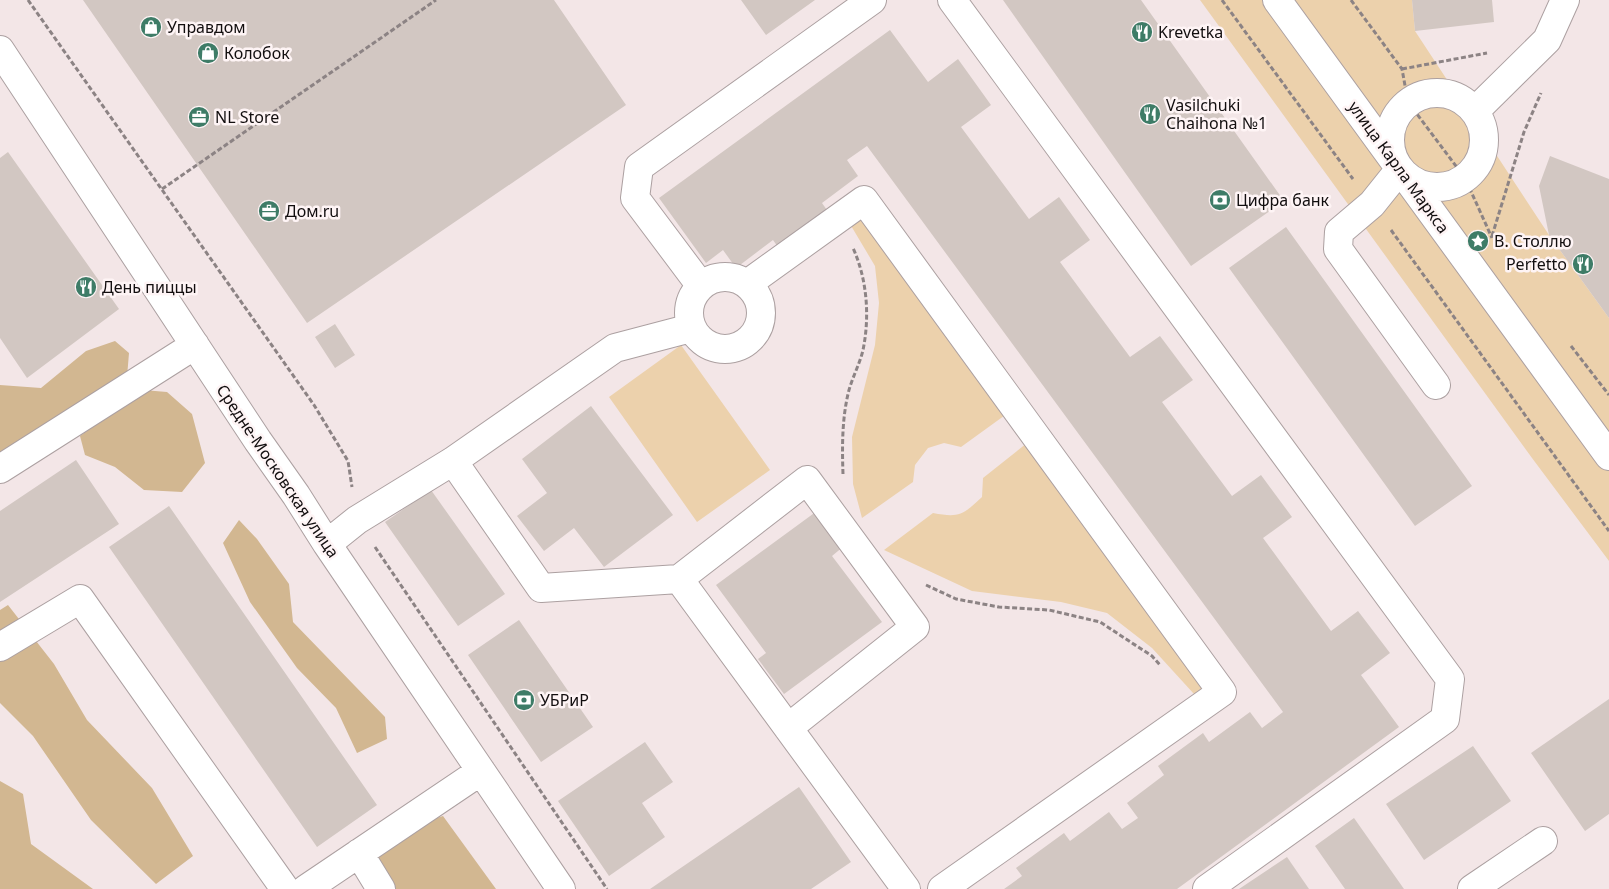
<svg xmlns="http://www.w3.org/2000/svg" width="1609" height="889" font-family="'Noto Sans',sans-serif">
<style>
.green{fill:#ecd1ac}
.forest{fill:#d2b791}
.building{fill:#d2c7c2}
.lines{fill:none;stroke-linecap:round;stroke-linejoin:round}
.minor-casing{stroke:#aca0a1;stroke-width:30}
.path{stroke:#8c8384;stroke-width:3;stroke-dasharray:5 2.5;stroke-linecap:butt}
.minor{stroke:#fff;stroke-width:28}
.labels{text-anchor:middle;stroke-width:5;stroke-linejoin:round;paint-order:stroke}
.poi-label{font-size:16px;fill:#120e0f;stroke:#fef4f5;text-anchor:start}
.street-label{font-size:16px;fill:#120e0f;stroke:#fef4f5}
</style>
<rect width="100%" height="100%" fill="#f3e6e7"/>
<!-- green -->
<path class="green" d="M 1200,0 L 1412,0 L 1415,31 L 1549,235 L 1609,318 L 1609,561 L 1532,458 Z
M 866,213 L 1008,413 L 961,447 L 944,443 L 928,448 L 915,465 L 913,482 L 862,518 L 853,484 L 852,437 L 875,345 L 879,303 L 875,266 L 850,224 Z
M 681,345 L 770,470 L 697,522 L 609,397 Z
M 1027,443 L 1206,686 L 1194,694 L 1152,648 L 1107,613 L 1061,602 L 972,591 L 884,550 L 933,513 C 959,518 963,515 982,497 L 983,478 Z"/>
<!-- forest -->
<path class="forest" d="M 115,341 L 129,353 L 127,377 L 0,454 L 0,385 L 41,388 L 86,351 Z
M 143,390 L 167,392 L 192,414 L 205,463 L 182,492 L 144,490 L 115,467 L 85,455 L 80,436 Z
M 239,520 L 257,539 L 289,584 L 293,622 L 385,717 L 387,739 L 357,753 L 336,708 L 297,668 L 250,602 L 223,543 Z
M 8,605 L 54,664 L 87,720 L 152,788 L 193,856 L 156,884 L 91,820 L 33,736 L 0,703 L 0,610 Z
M 0,781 L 23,794 L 31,844 L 93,889 L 0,889 Z
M 443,816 L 496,889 L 395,889 L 373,857 L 410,826 Z"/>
<!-- building -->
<path class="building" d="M 83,0 L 554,0 L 626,105 L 307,323 Z
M 741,0 L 815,0 L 766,35 Z
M 1003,0 L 1141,0 L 1284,201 L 1191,266 Z
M 1412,0 L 1492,0 L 1494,22 L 1415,31 Z
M 890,30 L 928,82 L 958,59 L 991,105 L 961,127 L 1029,219 L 1059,197 L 1090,240 L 1060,262 L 1130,357 L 1160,336 L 1193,380 L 1162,402 L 1232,496 L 1261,475 L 1292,517 L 1263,538 L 1331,631 L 1358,611 L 1390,653 L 1361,675 L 1399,727 L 1177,889 L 1004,889 L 1022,876 L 1016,868 L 1064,833 L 1070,841 L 1109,812 L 1122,829 L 1138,818 L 1127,803 L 1164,775 L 1158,766 L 1203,733 L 1209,742 L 1250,712 L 1262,728 L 1283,712 L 867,146 L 847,160 L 858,176 L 822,203 L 829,213 L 780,250 L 773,240 L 736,268 L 723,250 L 706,263 L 659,198 Z
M 8,152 L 119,309 L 27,378 L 0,338 L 0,158 Z
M 1550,156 L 1609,179 L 1609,318 L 1549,235 L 1539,186 Z
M 1286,227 L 1472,486 L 1415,526 L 1229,268 Z
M 335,324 L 355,355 L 335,368 L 315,337 Z
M 591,406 L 673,515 L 604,567 L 574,528 L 544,551 L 517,516 L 547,493 L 522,459 Z
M 76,460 L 119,524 L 0,602 L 0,511 Z
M 431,490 L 505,594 L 458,626 L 385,522 Z
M 169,506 L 377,805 L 317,847 L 109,547 Z
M 817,511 L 844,546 L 832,556 L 882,622 L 784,694 L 758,659 L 766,653 L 716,585 Z
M 519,620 L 593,727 L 541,762 L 468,655 Z
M 1609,699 L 1609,814 L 1585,831 L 1531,753 Z
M 645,742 L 673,782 L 642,803 L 665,837 L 609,876 L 558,801 Z
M 1473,746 L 1511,801 L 1424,860 L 1386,804 Z
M 799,787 L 851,862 L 811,889 L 650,889 Z
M 1354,818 L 1404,889 L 1345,889 L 1315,846 Z
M 1287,857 L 1309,889 L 1239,889 Z"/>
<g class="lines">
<!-- minor casing -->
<g class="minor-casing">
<path id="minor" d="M 952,0 L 1450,679 L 1445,719 L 1207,889
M 1277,0 L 1609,456
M 0,50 L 258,441 L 296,495 L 327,544 L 561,889
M1390 140a47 47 0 1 1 94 0a47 47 0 1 1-94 0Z
M 1475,111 L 1547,40 L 1565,0
M 1400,169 L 1372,204 L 1339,232 L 1338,249 L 1436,385
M689 313a36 36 0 1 1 72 0a36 36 0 1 1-72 0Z
M 747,284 L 864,200 L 1222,692 L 942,889
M 701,286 L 635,198 L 639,167 L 872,0
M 453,461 L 541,588 L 679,579 L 906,889
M 0,469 L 195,345
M 327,544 L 357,520 L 453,461 L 615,348 L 691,328
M 679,579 L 807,480 L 915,627 L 788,728
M 0,647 L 80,599 L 285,889
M 359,853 L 381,889
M 306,889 L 481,771
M 1472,889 L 1543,841"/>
</g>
<!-- path -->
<path class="path" d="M 28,0 L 314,405 L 348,461 L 352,487
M 1222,0 L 1353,179
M 1351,0 L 1402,69 L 1408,102 L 1465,178 L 1492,238
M 1402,69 L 1487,53
M 162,189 L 436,0
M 1391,230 L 1609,531
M 1492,236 L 1524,132 L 1541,93
M 1571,346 L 1609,395
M 843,474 C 842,446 842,417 849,390 C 853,376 860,363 863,350 C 870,316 867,279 853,248
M 375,547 L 607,889
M 926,585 L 956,599 L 999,607 L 1049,610 L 1100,622 L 1152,656 L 1160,665"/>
<!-- minor -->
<use href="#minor" class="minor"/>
</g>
<!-- icons -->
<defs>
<g id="shop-disc" transform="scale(1.125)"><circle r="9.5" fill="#3e7c67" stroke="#fef4f5"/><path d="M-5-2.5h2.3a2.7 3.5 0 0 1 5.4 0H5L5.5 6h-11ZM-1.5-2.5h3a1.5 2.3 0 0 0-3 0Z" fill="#fff"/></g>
<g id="restaurant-disc" transform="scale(1.125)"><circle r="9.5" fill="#3e7c67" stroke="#fef4f5"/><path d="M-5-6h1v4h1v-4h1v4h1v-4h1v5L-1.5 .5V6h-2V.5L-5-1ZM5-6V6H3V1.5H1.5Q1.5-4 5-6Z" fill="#fff"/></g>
<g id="office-disc" transform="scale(1.125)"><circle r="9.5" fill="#3e7c67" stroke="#fef4f5"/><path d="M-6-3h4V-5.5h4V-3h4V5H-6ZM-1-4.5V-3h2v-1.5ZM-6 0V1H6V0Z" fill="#fff"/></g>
<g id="bank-disc" transform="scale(1.125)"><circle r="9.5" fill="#3e7c67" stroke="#fef4f5"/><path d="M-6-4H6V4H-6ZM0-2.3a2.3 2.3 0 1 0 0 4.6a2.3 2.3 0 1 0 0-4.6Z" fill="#fff"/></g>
<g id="sight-disc" transform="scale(1.125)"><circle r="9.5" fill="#3e7c67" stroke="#fef4f5"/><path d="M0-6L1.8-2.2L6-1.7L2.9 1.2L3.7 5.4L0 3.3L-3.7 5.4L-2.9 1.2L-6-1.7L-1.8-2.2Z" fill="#fff"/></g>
</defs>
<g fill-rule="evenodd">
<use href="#shop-disc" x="151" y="27"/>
<use href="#restaurant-disc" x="1142" y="32"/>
<use href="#shop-disc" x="208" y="53"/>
<use href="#restaurant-disc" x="1150" y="114"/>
<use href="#office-disc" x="199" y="117"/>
<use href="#bank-disc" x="1220" y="200"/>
<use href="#office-disc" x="269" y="211"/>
<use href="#sight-disc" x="1478" y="241"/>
<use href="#restaurant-disc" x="1583" y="264"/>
<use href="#restaurant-disc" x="86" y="287"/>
<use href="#bank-disc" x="524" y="700"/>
</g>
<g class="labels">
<!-- poi labels -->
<g class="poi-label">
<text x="167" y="33">Управдом</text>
<text x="1158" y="38">Krevetka</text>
<text x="224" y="59">Колобок</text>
<text x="1166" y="111">Vasilchuki<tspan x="1166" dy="18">Chaihona №1</tspan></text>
<text x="215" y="123">NL Store</text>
<text x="1236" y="206">Цифра банк</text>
<text x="285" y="217">Дом.ru</text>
<text x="1494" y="247">В. Столлю</text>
<text x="1567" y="270" text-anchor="end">Perfetto</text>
<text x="102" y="293">День пиццы</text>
<text x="540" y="706">УБРиР</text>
</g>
<!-- street labels -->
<g class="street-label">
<text transform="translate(1399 167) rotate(54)" y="6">улица Карла Маркса</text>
<text transform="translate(278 471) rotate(56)" y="6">Средне-Московская улица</text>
</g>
</g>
</svg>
